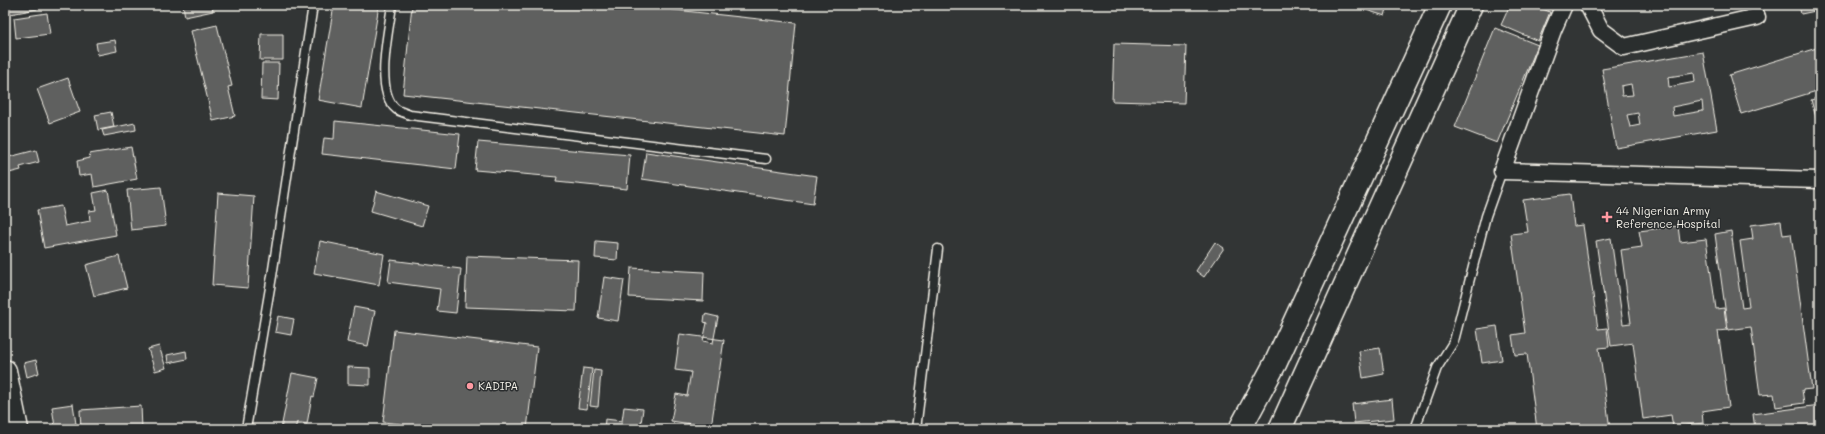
<svg xmlns="http://www.w3.org/2000/svg" width="1825" height="434" font-family="Mali,sans-serif">
<style>
.building{fill:#5f605f;stroke:#f4f1e8;fill-rule:evenodd}
.lines{fill:none;stroke-linecap:round;stroke-linejoin:round}
.lane-casing{stroke:#f4f1e8;stroke-width:11}
.street-casing{stroke:#f4f1e8;stroke-width:19}
.secondary-casing{stroke:#f4f1e8;stroke-width:25}
.lane{stroke:#2a2d2e;stroke-width:8}
.street{stroke:#2a2d2e;stroke-width:16}
.secondary{stroke:#2a2d2e;stroke-width:22}
.poi-dot{fill:#ff9aa2;stroke:#2a2d2e;stroke-width:1.5}
.labels{text-anchor:middle;stroke-width:3;stroke-linejoin:round;paint-order:stroke}
.poi-label{font-size:11px;fill:#f4f1e8;stroke:#2a2d2e;text-anchor:start}
</style>
<rect width="100%" height="100%" fill="#323535"/>
<filter id="ink" filterUnits="userSpaceOnUse"><feTurbulence type="fractalNoise" baseFrequency=".025" numOctaves="2"/><feDisplacementMap in="SourceGraphic" scale="8" xChannelSelector="R" yChannelSelector="G"/><feConvolveMatrix kernelMatrix="1 2 1 2 8 2 1 2 1" color-interpolation-filters="sRGB"/></filter>
<g filter="url(#ink)">
<!-- building -->
<path class="building" d="M 5,5 L 36,5 L 37,9 L 5,15 Z
M 183,5 L 212,5 L 213,11 L 185,17 Z
M 334,5 L 379,5 L 362,108 L 318,100 Z
M 412,5 L 629,5 L 796,23 L 785,136 L 403,94 Z
M 1364,5 L 1388,5 L 1385,16 L 1363,9 Z
M 1510,5 L 1533,5 L 1550,12 L 1538,41 L 1501,25 Z
M 1799,5 L 1820,5 L 1820,10 L 1801,14 Z
M 47,13 L 50,34 L 16,38 L 14,18 Z
M 217,25 L 232,86 L 228,87 L 235,116 L 213,121 L 191,31 Z
M 1495,28 L 1538,45 L 1497,143 L 1455,127 Z
M 261,34 L 283,34 L 283,60 L 260,60 Z
M 115,40 L 117,51 L 98,55 L 96,43 Z
M 1114,44 L 1186,46 L 1184,103 L 1112,101 Z
M 1820,47 L 1820,90 L 1741,114 L 1729,75 Z
M 1703,52 L 1717,130 L 1616,148 L 1602,69 ZM 1694,73 L 1695,82 L 1669,87 L 1668,77 ZM 1631,84 L 1633,95 L 1622,96 L 1621,86 ZM 1702,101 L 1703,111 L 1673,116 L 1672,107 ZM 1638,113 L 1640,125 L 1630,127 L 1627,115 Z
M 262,63 L 279,63 L 278,100 L 261,99 Z
M 68,78 L 80,112 L 50,123 L 37,89 Z
M 1820,97 L 1820,131 L 1811,100 Z
M 111,112 L 114,127 L 98,130 L 95,115 Z
M 335,121 L 460,134 L 456,169 L 322,154 L 324,138 L 334,139 Z
M 135,123 L 136,130 L 104,136 L 102,130 Z
M 478,142 L 630,155 L 627,189 L 556,182 L 557,177 L 475,170 Z
M 131,147 L 137,179 L 94,187 L 92,174 L 79,176 L 77,161 L 90,158 L 89,154 Z
M 36,150 L 39,162 L 20,167 L 21,170 L 5,174 L 5,158 Z
M 646,152 L 817,176 L 813,204 L 642,179 Z
M 161,187 L 166,226 L 131,230 L 127,190 Z
M 108,190 L 116,235 L 44,248 L 37,210 L 61,206 L 65,226 L 90,221 L 89,211 L 96,210 L 93,193 Z
M 376,191 L 428,206 L 422,226 L 371,211 Z
M 218,193 L 254,196 L 248,288 L 212,285 Z
M 1570,194 L 1574,226 L 1583,225 L 1598,329 L 1607,328 L 1609,347 L 1599,348 L 1610,429 L 1537,429 L 1527,354 L 1515,355 L 1512,335 L 1525,333 L 1511,234 L 1528,232 L 1523,200 Z
M 1781,221 L 1783,235 L 1791,234 L 1812,389 L 1802,390 L 1804,403 L 1776,407 L 1774,394 L 1760,395 L 1751,327 L 1728,330 L 1715,234 L 1731,231 L 1742,308 L 1749,307 L 1740,241 L 1753,239 L 1751,225 Z
M 1678,226 L 1680,242 L 1706,239 L 1716,309 L 1724,308 L 1727,330 L 1718,331 L 1729,407 L 1702,411 L 1703,423 L 1673,427 L 1671,415 L 1643,419 L 1633,343 L 1611,346 L 1596,241 L 1611,238 L 1623,324 L 1631,323 L 1621,250 L 1642,247 L 1639,231 Z
M 320,241 L 384,254 L 379,285 L 314,273 Z
M 596,241 L 618,243 L 617,260 L 595,258 Z
M 1215,242 L 1224,248 L 1204,277 L 1196,271 Z
M 119,256 L 127,288 L 94,296 L 86,265 Z
M 467,256 L 578,260 L 576,311 L 465,307 Z
M 391,260 L 461,269 L 456,313 L 437,311 L 440,289 L 388,282 Z
M 631,268 L 704,272 L 703,301 L 629,297 Z
M 604,277 L 624,280 L 618,321 L 598,318 Z
M 354,307 L 375,311 L 368,346 L 347,342 Z
M 705,314 L 718,317 L 713,343 L 703,341 L 707,323 L 704,322 Z
M 278,316 L 294,319 L 291,335 L 275,332 Z
M 1497,326 L 1502,360 L 1482,363 L 1477,329 Z
M 394,330 L 537,347 L 527,429 L 401,429 L 401,424 L 383,422 Z
M 680,334 L 724,340 L 711,427 L 671,421 L 676,394 L 687,396 L 691,372 L 675,370 Z
M 159,346 L 166,368 L 155,371 L 148,349 Z
M 1380,348 L 1384,374 L 1363,378 L 1359,351 Z
M 186,351 L 187,359 L 168,363 L 167,355 Z
M 36,360 L 39,373 L 27,377 L 24,363 Z
M 348,367 L 370,368 L 370,385 L 348,384 Z
M 583,368 L 592,369 L 587,409 L 578,408 Z
M 594,370 L 601,371 L 598,407 L 590,406 Z
M 292,373 L 318,378 L 314,397 L 312,396 L 307,424 L 297,422 L 295,429 L 281,429 Z
M 1392,399 L 1394,419 L 1354,423 L 1352,404 Z
M 73,404 L 76,424 L 55,427 L 52,407 Z
M 1820,405 L 1820,429 L 1755,429 L 1753,414 Z
M 141,406 L 142,429 L 81,429 L 80,410 Z
M 624,407 L 643,409 L 641,423 L 698,429 L 604,429 L 605,419 L 622,421 Z"/>
<g class="lines">
<!-- lane casing -->
<g class="lane-casing">
<path id="lane" d="M 392,5 C 389,30 374,91 396,109 C 400,112 406,113 410,115 L 766,159
M 246,429 L 272,276 L 313,5
M 916,429 L 938,249
M 1415,429 L 1437,368 L 1454,341 L 1486,216 L 1502,171"/>
</g>
<!-- street casing -->
<g class="street-casing">
<path id="street" d="M 1564,5 L 1553,30 L 1502,171 L 1820,180
M 1588,5 L 1601,30 L 1624,47 L 1757,17"/>
</g>
<!-- secondary casing -->
<g class="secondary-casing">
<path id="secondary" d="M 5,371 L 17,429
M 1240,429 L 1276,362 L 1440,5
M 1280,429 L 1471,5"/>
</g>
<!-- lane -->
<use href="#lane" class="lane"/>
<!-- street -->
<use href="#street" class="street"/>
<!-- secondary -->
<use href="#secondary" class="secondary"/>
</g>
</g>
<!-- markers -->
<g class="poi-dot">
<path d="M1605 211h4v4h4v4h-4v4h-4v-4h-4v-4h4z"/>
<circle cx="470" cy="386" r="4"/>
</g>
<g class="labels">
<!-- poi labels -->
<g class="poi-label">
<text x="1616" y="215">44 Nigerian Army<tspan x="1616" dy="13">Reference Hospital</tspan></text>
<text x="478" y="390">KADIPA</text>
</g>
</g>
<!-- margin -->
<rect width="1825" height="434" fill="none" stroke="#2a2d2e" stroke-width="20"/>
<rect x="10" y="10" width="1805" height="414" fill="none" stroke="#f4f1e8" stroke-width="1.5" filter="url(#ink)"/>
</svg>
